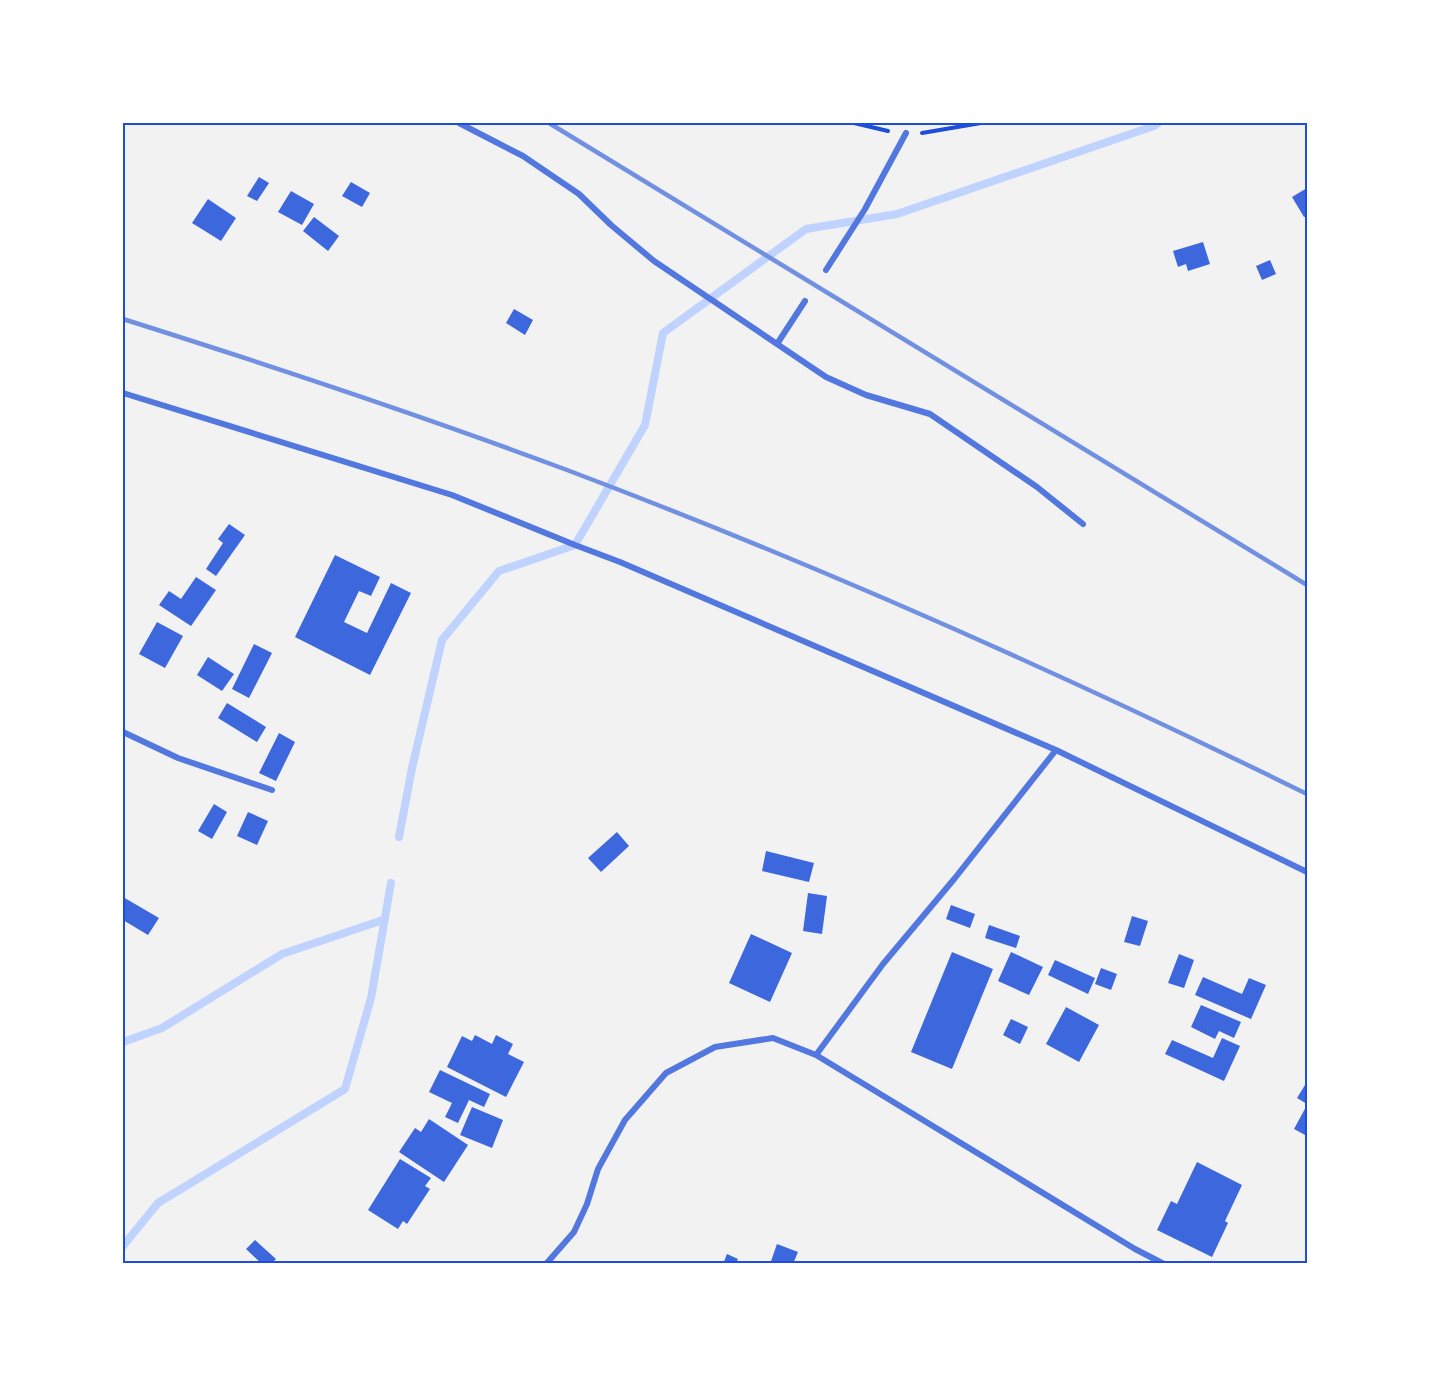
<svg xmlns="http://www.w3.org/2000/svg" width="1430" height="1387" font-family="'Roboto Condensed',sans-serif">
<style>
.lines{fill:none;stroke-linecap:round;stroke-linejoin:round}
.stream{stroke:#bfd3fe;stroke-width:8}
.building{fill:#3d67dc}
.path{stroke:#1d4ed8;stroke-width:4}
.minor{stroke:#5277de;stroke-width:6}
.rail{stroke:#7290e2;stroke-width:4.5}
.neatline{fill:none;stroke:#1d4ed8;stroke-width:2}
</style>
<rect width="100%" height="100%" fill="#f2f2f2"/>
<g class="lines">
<!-- stream -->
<path class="stream" d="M 399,837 L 412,768 L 442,640 L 499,571 L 575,545 L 645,425 L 663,333 L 806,229 L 897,214 L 1154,126 L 1158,123
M 123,1042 L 162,1028 L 282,954 L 383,920
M 123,1246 L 158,1203 L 345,1089 L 371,998 L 391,883"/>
</g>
<!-- building -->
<path class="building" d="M 259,177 L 269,183 L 257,201 L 247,196 Z
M 351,182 L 370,193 L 362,207 L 342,196 Z
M 1307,188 L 1307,216 L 1304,217 L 1292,197 Z
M 291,191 L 314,204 L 302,225 L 278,212 Z
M 208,199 L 236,218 L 221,241 L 192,223 Z
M 314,217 L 339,236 L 328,251 L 303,231 Z
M 1203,242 L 1210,264 L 1188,271 L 1186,264 L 1178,267 L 1173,251 Z
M 1270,260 L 1276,274 L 1262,280 L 1256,266 Z
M 514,309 L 533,320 L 525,335 L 506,323 Z
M 229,524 L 245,535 L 216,576 L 206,569 L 223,543 L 218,539 Z
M 335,555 L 380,577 L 371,596 L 359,591 L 344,622 L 367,633 L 391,583 L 411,593 L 370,675 L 295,637 Z
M 196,577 L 216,590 L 191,626 L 159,605 L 169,591 L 181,599 Z
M 157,622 L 183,636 L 165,668 L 139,654 Z
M 254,644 L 272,653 L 249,698 L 232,689 Z
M 208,657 L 234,674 L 222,691 L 197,675 Z
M 227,703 L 266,727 L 257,742 L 218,718 Z
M 279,733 L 295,742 L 276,781 L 259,773 Z
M 214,804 L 227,812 L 212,839 L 198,831 Z
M 248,812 L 268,821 L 257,845 L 237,836 Z
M 617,832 L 629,846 L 601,872 L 588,858 Z
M 766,851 L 814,863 L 809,882 L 762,871 Z
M 808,893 L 827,896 L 822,934 L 803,931 Z
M 123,897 L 159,918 L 148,935 L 123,920 Z
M 951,905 L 975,914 L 970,928 L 946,919 Z
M 1132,916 L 1148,921 L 1140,946 L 1124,942 Z
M 989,925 L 1020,936 L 1016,948 L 985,938 Z
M 751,934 L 792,953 L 770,1002 L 729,983 Z
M 952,952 L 993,969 L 952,1069 L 911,1052 Z
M 1011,952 L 1043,967 L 1029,995 L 998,981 Z
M 1179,954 L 1194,960 L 1184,988 L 1168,983 Z
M 1055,960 L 1095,978 L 1088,994 L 1048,975 Z
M 1101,968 L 1117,974 L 1111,990 L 1095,984 Z
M 1203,977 L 1242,994 L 1249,978 L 1266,985 L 1251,1019 L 1195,995 Z
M 1201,1005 L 1241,1022 L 1234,1038 L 1219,1031 L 1215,1039 L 1191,1027 Z
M 1066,1007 L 1099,1025 L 1079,1062 L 1046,1044 Z
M 1011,1019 L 1028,1027 L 1020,1044 L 1003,1035 Z
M 475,1035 L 492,1044 L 496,1035 L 513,1044 L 508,1054 L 524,1062 L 506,1097 L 447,1067 L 462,1036 L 472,1041 Z
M 1222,1038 L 1240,1046 L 1224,1081 L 1165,1054 L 1172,1040 L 1213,1058 Z
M 440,1070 L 490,1094 L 484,1107 L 469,1100 L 458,1123 L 445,1117 L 452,1103 L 429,1092 Z
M 1305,1085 L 1307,1086 L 1307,1104 L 1297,1098 Z
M 1307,1105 L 1307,1136 L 1294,1129 Z
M 472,1107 L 503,1120 L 492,1148 L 460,1135 Z
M 429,1119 L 468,1145 L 444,1182 L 399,1152 L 415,1128 L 421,1132 Z
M 400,1159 L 431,1178 L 425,1186 L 430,1189 L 407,1224 L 403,1221 L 398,1229 L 368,1210 Z
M 1197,1162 L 1242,1185 L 1225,1221 L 1228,1223 L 1212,1257 L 1157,1230 L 1171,1201 L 1177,1204 Z
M 255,1240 L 276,1259 L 271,1264 L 262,1264 L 246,1249 Z
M 777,1244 L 798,1252 L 793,1264 L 770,1264 Z
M 727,1254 L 738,1259 L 736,1264 L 723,1264 Z"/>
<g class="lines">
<!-- path -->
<path class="path" d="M 854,123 L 888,131
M 922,133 L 981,123"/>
<!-- minor -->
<path class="minor" d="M 459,123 L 523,156 L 579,194 L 611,225 L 654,261 L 826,377 L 866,395 L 930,414 L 1037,487 L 1083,524
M 826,270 L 865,209 L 906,133
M 777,344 L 805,301
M 123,393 L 452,495 L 575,545 L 620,562 L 1056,750 L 1307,872
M 123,732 L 178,758 L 272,790
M 816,1055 L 883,964 L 955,878 L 1056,750
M 546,1264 L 574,1232 L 587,1204 L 598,1169 L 625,1120 L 666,1073 L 715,1047 L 773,1038 L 816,1055 L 1135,1249 L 1164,1264"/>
<!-- rail -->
<path class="rail" d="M 549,123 L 1307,585
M 123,319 C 272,366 420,415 567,470 C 819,565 1065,675 1307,794"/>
</g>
<!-- border -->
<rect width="1430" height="1387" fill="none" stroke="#ffffff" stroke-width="249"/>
<rect x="124" y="124" width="1182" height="1138" class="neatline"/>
</svg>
